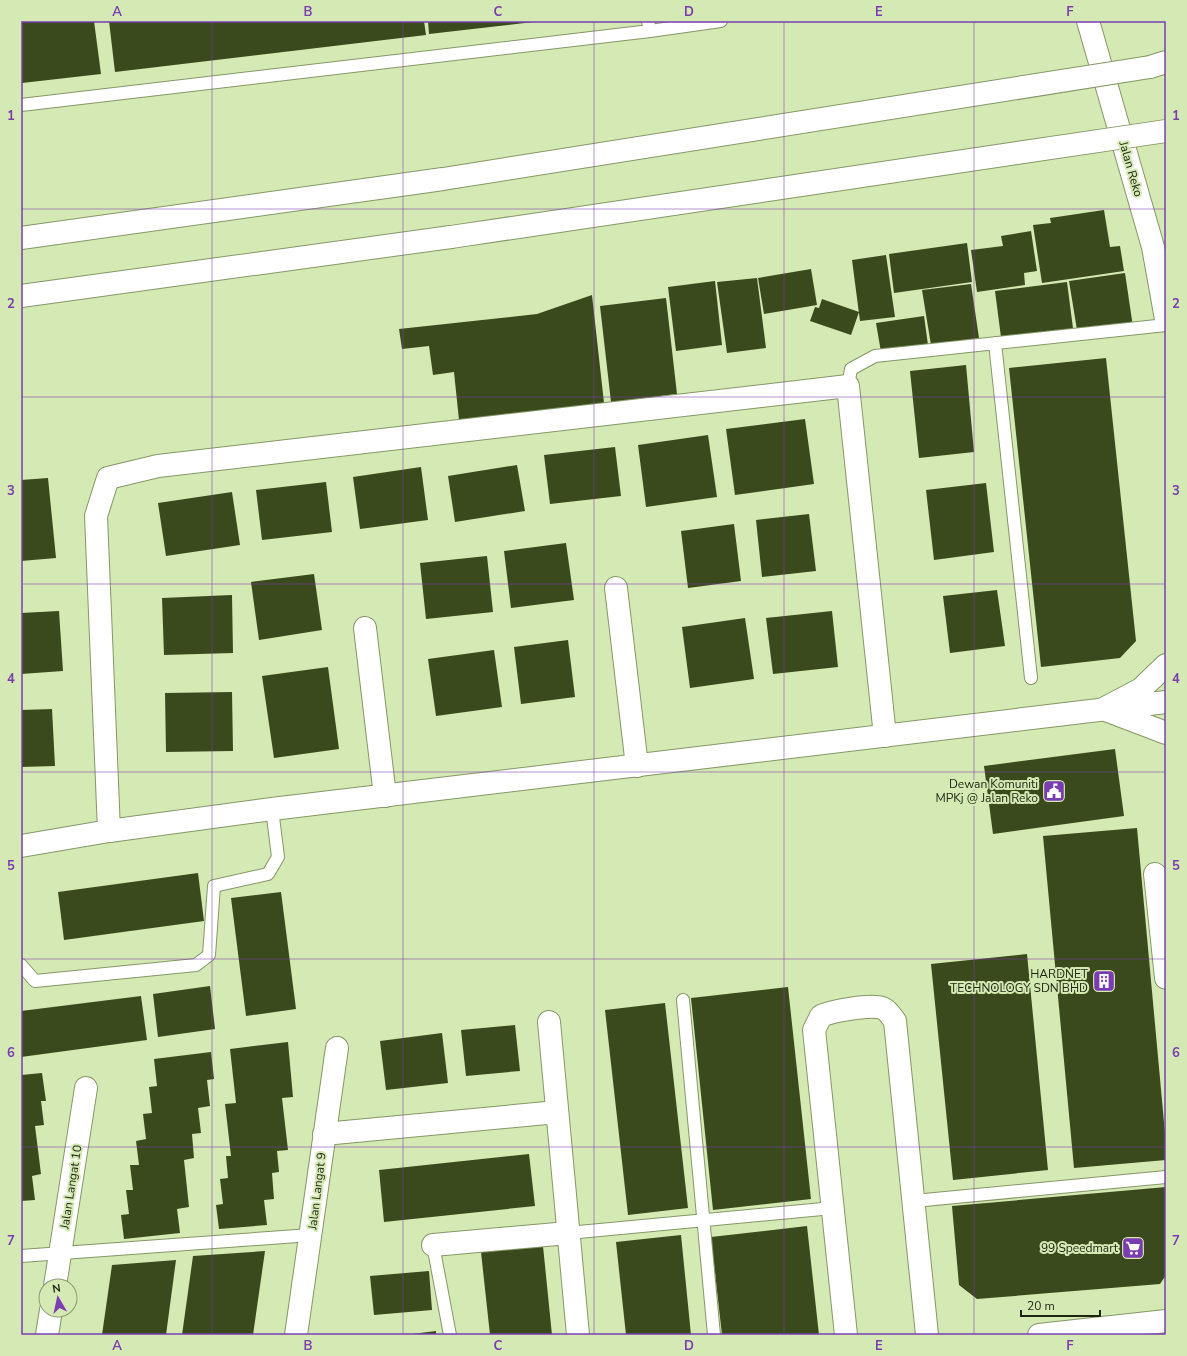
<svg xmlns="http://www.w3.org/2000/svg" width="1187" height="1356" font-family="'Nunito Sans',sans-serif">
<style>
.building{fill:#3b4a1c}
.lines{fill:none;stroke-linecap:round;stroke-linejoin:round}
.lane-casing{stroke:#859766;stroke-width:14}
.street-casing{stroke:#859766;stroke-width:24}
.secondary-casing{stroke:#859766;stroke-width:24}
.primary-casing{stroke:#859766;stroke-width:24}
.highway-casing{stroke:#859766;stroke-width:24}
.lane{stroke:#fff;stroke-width:12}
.street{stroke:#fff;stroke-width:22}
.secondary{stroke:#fff;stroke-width:22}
.primary{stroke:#fff;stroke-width:22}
.highway{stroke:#fff;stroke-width:22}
.highway-bridge-casing{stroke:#859766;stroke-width:24;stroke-linecap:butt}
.highway-bridge{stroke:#fff;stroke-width:22}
.grid{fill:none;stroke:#7a3cb1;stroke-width:1;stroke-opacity:0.55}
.labels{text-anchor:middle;stroke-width:4;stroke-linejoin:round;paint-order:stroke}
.street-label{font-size:12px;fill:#1e2511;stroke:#d5e9b4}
.poi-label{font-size:12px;fill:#1e2511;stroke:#d5e9b4;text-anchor:end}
.neatline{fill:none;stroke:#7a3cb1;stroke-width:1.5}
.grid-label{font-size:13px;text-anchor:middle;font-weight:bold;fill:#7a3cb1}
</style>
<rect width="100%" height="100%" fill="#d5e9b4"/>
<!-- building -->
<path class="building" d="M 21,21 L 94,21 L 101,74 L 22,83 L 21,73 Z
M 109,21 L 424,21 L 426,35 L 115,72 Z
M 428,21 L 533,21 L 533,22 L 429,34 Z
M 1104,210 L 1110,247 L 1120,246 L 1124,271 L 1042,283 L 1033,225 L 1051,223 L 1050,218 Z
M 1031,231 L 1037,271 L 1024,273 L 1025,285 L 977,292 L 971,250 L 1003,246 L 1001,236 Z
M 967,243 L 972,282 L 894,293 L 889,254 Z
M 886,255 L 895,317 L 860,321 L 852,260 Z
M 811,269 L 817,305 L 764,314 L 758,278 Z
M 1125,273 L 1133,327 L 1078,336 L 1069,281 Z
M 757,278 L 766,348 L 727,353 L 717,282 Z
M 715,281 L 722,345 L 676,351 L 668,287 Z
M 1067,282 L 1074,336 L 1002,345 L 995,291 Z
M 971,284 L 979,338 L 931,345 L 922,290 Z
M 592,295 L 604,403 L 459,420 L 454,372 L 433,375 L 429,346 L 402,349 L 399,329 L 537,314 Z
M 666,298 L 677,394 L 611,402 L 600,306 Z
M 822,299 L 859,312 L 851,335 L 810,321 L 815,307 L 819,308 Z
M 924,316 L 928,345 L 881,352 L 876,323 Z
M 1106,358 L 1136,641 L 1120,658 L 1041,667 L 1009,368 Z
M 966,365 L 974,452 L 919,458 L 910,371 Z
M 805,419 L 814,484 L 735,495 L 726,429 Z
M 708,435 L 717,497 L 646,507 L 638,445 Z
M 615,447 L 621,496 L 550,504 L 544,455 Z
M 517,465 L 525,511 L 455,522 L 448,476 Z
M 421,467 L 428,520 L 360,529 L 353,477 Z
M 48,478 L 56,558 L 21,561 L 21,480 Z
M 326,482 L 332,532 L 262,540 L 256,490 Z
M 986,483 L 994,552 L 934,560 L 926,490 Z
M 232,492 L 240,545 L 166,556 L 158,503 Z
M 809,514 L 816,571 L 762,577 L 756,520 Z
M 734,524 L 741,581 L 688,588 L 681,531 Z
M 566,543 L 574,600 L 511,608 L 504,551 Z
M 487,556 L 493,612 L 426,619 L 420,563 Z
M 314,574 L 322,630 L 259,640 L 251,582 Z
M 997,590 L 1005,646 L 950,653 L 943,596 Z
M 232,595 L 233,653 L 164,655 L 162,598 Z
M 59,611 L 63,671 L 21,674 L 21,613 Z
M 832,611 L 838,667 L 773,674 L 766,618 Z
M 745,618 L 754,679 L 690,688 L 682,627 Z
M 568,640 L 575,697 L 521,704 L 514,647 Z
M 494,650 L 502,707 L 436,716 L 428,659 Z
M 328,667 L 339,749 L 274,758 L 262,676 Z
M 232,692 L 233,751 L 166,752 L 165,693 Z
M 52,709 L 55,766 L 21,767 L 21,710 Z
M 1115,749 L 1124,816 L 993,834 L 984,766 Z
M 1137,828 L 1166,1144 L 1166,1160 L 1074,1168 L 1043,836 Z
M 198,873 L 204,921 L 64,940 L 58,892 Z
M 281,892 L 296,1009 L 246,1016 L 231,898 Z
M 1027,954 L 1048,1170 L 953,1180 L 931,964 Z
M 210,986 L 215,1029 L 158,1037 L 153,994 Z
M 788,987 L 811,1199 L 713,1210 L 691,998 Z
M 141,996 L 147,1040 L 21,1057 L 21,1011 Z
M 665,1003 L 688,1208 L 628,1215 L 605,1010 Z
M 515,1025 L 520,1071 L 466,1076 L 461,1030 Z
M 442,1033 L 448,1083 L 386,1090 L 380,1041 Z
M 288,1042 L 293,1097 L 282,1098 L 288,1150 L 277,1151 L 279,1172 L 272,1173 L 274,1199 L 264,1200 L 267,1225 L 219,1229 L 216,1205 L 223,1204 L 220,1179 L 228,1178 L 226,1156 L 231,1156 L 225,1104 L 236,1103 L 230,1049 Z
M 211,1052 L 214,1079 L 207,1080 L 210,1106 L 198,1108 L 201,1133 L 192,1134 L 194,1158 L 184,1160 L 189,1207 L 177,1209 L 180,1233 L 124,1239 L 121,1215 L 129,1214 L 126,1190 L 133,1190 L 130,1165 L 139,1165 L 136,1141 L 146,1139 L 143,1114 L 152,1113 L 149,1087 L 157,1086 L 154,1059 Z
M 42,1073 L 46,1101 L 41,1101 L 44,1125 L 35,1126 L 41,1174 L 32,1176 L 35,1200 L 21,1201 L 21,1075 Z
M 529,1154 L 535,1206 L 384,1222 L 379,1170 Z
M 1166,1187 L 1166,1275 L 1160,1284 L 977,1299 L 959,1285 L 952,1206 Z
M 807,1226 L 819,1335 L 722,1335 L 711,1237 Z
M 681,1235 L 691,1335 L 626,1335 L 616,1242 Z
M 543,1246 L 552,1335 L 490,1335 L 481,1252 Z
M 265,1251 L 253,1335 L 182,1335 L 193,1256 Z
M 176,1260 L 166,1335 L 102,1335 L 112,1265 Z
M 429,1271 L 432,1310 L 374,1315 L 370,1276 Z
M 436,1331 L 436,1335 L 412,1335 L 412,1334 Z"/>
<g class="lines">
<!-- lane casing -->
<g class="lane-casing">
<path id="lane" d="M 650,31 L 721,21
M 21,105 L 650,31 L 648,21
M 995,343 L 1031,678
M 848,386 L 851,369 L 875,356 L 1166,325
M 21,965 L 35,981 L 196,965 L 209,955 L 214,886 L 268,874 L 278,857 L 272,809
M 683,1000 L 714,1335
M 914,1201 L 1166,1177
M 568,1233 L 833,1208
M 433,1245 L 450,1335
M 21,1256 L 311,1235"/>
</g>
<!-- street casing -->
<g class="street-casing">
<path id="street" d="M 616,588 L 637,766
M 365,628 L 385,796
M 109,831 L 96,516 L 108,478 L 158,466 L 848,386 L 885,736
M 1155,874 L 1166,978
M 549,1022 L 578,1335
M 324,1134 L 557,1112
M 433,1245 L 568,1233
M 55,1286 L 86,1088
M 47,1335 L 51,1310
M 296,1335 L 337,1048
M 846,1335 L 814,1030 L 821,1016 C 832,1011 871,1004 882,1008 C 888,1010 891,1016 895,1021 L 927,1335
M 1039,1335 L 1166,1321"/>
</g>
<!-- secondary casing -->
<g class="secondary-casing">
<path id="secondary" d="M 21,846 L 109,831 L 272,809 L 1166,702"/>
</g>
<!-- primary casing -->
<g class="primary-casing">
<path id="primary" d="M 1088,21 L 1153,247 L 1166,319
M 1103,709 L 1141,689 L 1166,665
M 1103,709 L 1166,733"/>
</g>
<!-- highway casing -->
<g class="highway-casing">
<path id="highway" d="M 1150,67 L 1166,62
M 21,238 L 443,179
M 21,296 L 451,237"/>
</g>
<!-- lane -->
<use href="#lane" class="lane"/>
<!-- street -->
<use href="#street" class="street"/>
<!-- secondary -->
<use href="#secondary" class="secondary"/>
<!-- primary -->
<use href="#primary" class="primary"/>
<!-- highway -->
<use href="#highway" class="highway"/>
<!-- highway-bridge casing -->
<g class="highway-bridge-casing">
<path id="highway-bridge" d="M 443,179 L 1150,67
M 451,237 L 1166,131"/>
</g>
<!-- highway-bridge -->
<use href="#highway-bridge" class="highway-bridge"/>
</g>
<!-- grid -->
<path class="grid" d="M 212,21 L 212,1335M 403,21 L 403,1335M 594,21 L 594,1335M 784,21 L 784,1335M 974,21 L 974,1335M 21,209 L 1166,209M 21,397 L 1166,397M 21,584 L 1166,584M 21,772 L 1166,772M 21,959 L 1166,959M 21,1147 L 1166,1147"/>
<!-- icons -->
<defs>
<g id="civic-square" transform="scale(1.15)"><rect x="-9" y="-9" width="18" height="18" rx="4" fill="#7a3cb1" stroke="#d5e9b4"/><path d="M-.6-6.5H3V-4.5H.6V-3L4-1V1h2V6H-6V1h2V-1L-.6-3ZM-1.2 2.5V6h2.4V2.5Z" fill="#fff"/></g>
<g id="building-square" transform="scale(1.15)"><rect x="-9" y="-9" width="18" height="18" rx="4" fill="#7a3cb1" stroke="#d5e9b4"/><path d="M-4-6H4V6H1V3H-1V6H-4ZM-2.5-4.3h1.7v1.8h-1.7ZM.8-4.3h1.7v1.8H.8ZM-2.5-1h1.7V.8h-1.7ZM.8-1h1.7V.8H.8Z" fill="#fff"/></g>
<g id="supermarket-square" transform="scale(1.15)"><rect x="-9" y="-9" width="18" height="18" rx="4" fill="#7a3cb1" stroke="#d5e9b4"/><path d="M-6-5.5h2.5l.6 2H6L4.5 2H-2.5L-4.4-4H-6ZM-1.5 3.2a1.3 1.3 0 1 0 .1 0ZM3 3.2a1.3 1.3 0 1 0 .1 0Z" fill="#fff"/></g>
</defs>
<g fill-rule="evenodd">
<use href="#civic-square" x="1054" y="791"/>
<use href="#building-square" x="1104" y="981"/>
<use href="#supermarket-square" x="1133" y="1248"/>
</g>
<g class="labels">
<!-- street labels -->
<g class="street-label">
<text transform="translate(1131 169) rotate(74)" y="4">Jalan Reko</text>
<text transform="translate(71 1187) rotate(-81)" y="4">Jalan Langat 10</text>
<text transform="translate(317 1191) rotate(-83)" y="4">Jalan Langat 9</text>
</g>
<!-- poi labels -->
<g class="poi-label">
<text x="1038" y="788">Dewan Komuniti<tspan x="1038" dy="14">MPKj @ Jalan Reko</tspan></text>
<text x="1088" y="978">HARDNET<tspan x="1088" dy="14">TECHNOLOGY SDN BHD</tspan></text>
<text x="1118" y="1252">99 Speedmart</text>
</g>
</g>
<!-- border -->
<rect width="1187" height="1356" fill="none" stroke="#d5e9b4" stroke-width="44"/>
<!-- north arrow -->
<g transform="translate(58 1298) rotate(351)"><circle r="19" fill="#d5e9b4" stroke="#8c9b73"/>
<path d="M0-3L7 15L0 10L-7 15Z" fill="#7a3cb1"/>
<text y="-6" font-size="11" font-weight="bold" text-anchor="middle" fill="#1e2511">N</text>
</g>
<!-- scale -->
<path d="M1021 1310v6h79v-6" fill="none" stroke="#1e2511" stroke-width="2"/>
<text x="1027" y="1310" font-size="12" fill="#1e2511" stroke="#d5e9b4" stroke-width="3" paint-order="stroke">20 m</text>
<rect x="22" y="22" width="1143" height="1312" class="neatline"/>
<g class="grid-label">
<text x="117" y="16">A</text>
<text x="308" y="16">B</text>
<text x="498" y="16">C</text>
<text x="689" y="16">D</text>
<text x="879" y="16">E</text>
<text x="1070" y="16">F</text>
<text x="11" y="120">1</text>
<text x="1176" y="120">1</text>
<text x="11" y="308">2</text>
<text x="1176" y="308">2</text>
<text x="11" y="495">3</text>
<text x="1176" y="495">3</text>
<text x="11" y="683">4</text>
<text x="1176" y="683">4</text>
<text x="11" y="870">5</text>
<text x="1176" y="870">5</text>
<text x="11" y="1057">6</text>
<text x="1176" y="1057">6</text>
<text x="11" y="1245">7</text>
<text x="1176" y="1245">7</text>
<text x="117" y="1350">A</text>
<text x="308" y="1350">B</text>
<text x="498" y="1350">C</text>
<text x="689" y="1350">D</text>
<text x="879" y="1350">E</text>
<text x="1070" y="1350">F</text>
</g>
</svg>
